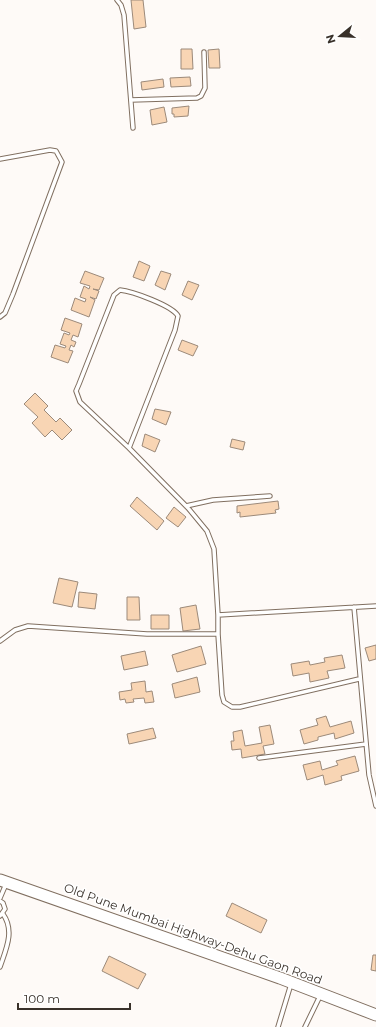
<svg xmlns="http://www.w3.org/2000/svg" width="376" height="1027" font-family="Montserrat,sans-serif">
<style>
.building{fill:#f8d5b4;stroke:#9c8a7a}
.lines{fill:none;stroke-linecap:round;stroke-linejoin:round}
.service-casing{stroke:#806f60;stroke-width:5.5}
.primary-casing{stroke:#806f60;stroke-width:13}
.service{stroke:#fff;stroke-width:3.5}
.primary{stroke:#fff;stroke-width:11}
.labels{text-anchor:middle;stroke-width:3;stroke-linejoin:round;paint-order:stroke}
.street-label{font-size:12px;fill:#39312a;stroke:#fff}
</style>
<rect width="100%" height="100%" fill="#fefaf7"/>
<!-- building -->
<path class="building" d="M 131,0 L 143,0 L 146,27 L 134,29 Z
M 181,49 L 192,49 L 193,69 L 181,69 Z
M 219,49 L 220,68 L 209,68 L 208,50 Z
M 190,77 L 191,86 L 171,87 L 170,78 Z
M 163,79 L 164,87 L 142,90 L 141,82 Z
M 189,106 L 188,116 L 174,117 L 174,114 L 172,114 L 172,108 Z
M 164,107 L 167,122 L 152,125 L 150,110 Z
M 139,261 L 150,266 L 144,281 L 133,277 Z
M 85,271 L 104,278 L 99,290 L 93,289 L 99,291 L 96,299 L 90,297 L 95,300 L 89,317 L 71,310 L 75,298 L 85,302 L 86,299 L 80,297 L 84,286 L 89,289 L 90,286 L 80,283 Z
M 161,271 L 171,274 L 165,290 L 155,285 Z
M 188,281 L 199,285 L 192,300 L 182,295 Z
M 65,318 L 82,324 L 78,337 L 73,335 L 71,340 L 76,342 L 74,347 L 71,345 L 69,350 L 73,351 L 68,363 L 51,357 L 55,345 L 65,348 L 66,346 L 60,344 L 64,333 L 69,335 L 70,333 L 61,330 Z
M 182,340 L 198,346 L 193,356 L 178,350 Z
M 35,393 L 48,406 L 44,410 L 56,422 L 60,418 L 72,430 L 62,440 L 52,430 L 45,437 L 32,423 L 38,417 L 24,404 Z
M 155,409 L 171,412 L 166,425 L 152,419 Z
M 145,434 L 160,440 L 155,452 L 142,446 Z
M 232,439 L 245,442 L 243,450 L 230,447 Z
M 137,497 L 164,521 L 157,530 L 130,506 Z
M 278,501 L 279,509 L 275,510 L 276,513 L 240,517 L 240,512 L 237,513 L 237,506 Z
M 174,507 L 186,517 L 178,527 L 166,518 Z
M 59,578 L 78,582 L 72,607 L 53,603 Z
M 79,592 L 97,594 L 95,609 L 78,607 Z
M 127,597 L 139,597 L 140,620 L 127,620 Z
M 196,605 L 200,629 L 183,631 L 180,608 Z
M 151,615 L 169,615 L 169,629 L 151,629 Z
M 376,645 L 376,659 L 369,661 L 365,648 Z
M 201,646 L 206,664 L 177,672 L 172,655 Z
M 145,651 L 148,665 L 124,670 L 121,656 Z
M 342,655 L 345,668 L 327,671 L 329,678 L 310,682 L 309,673 L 293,676 L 291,664 L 309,661 L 310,665 L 325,662 L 324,658 Z
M 197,677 L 200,692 L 175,698 L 172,684 Z
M 145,681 L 146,692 L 152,691 L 154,702 L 145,703 L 144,698 L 133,699 L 134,702 L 126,703 L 125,699 L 120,700 L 119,692 L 132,690 L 131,683 Z
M 326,716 L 330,727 L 351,721 L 354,733 L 335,739 L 334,733 L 318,737 L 318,740 L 304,744 L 300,730 L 318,725 L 316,719 Z
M 270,725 L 274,744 L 263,746 L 265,754 L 242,758 L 241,749 L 232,750 L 231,741 L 234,741 L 233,732 L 242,730 L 245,746 L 262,743 L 259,727 Z
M 153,728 L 156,738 L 129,744 L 127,734 Z
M 355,756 L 359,771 L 341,776 L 342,780 L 325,785 L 323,775 L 307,780 L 303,765 L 320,761 L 322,770 L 338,765 L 336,761 Z
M 232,903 L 267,920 L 261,933 L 226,916 Z
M 373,955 L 376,955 L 376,971 L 371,970 Z
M 109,956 L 146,974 L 138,989 L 102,971 Z"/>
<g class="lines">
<!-- service casing -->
<g class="service-casing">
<path id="service" d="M 117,0 L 121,5 L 124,15 L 133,128
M 131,100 L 197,98 L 201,96 L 205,88 L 204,52
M 0,159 L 50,150 L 56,151 L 62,162 L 13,294 L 5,313 L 0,317
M 129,448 L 175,330 L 178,316 C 173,306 132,291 120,290 L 114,295 L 79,384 L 76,391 L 80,402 L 129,448 L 188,508 L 207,531 L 214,549 L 218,615
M 186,506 L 213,500 L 270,496
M 354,607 L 369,775 L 376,806
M 218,634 L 222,695 L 224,702 L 232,707 L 240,707 L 359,679
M 0,641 L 15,630 L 28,626 L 147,634 L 218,634 L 218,615 L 376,606
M 259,758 L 366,744
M 0,898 L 6,884
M 0,901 L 3,903 L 5,909 L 0,916
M 0,967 C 6,949 15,931 3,914
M 278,1027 L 291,984
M 305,1027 L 320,996"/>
</g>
<!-- primary casing -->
<g class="primary-casing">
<path id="primary" d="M 0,880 L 280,978 L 376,1015"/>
</g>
<!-- service -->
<use href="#service" class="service"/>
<!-- primary -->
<use href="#primary" class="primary"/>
</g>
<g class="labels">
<!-- street labels -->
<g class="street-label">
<text transform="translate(193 934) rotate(20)" y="4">Old Pune Mumbai Highway-Dehu Gaon Road</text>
</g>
</g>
<!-- north arrow -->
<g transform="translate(340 36) rotate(252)" stroke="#ffffff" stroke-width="3" paint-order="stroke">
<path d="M0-3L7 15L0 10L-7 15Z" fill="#39312a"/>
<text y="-6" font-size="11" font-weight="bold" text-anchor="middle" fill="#39312a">N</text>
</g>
<!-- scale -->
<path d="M18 1003v6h112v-6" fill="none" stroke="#39312a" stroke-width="2"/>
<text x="24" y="1003" font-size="12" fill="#39312a" stroke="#ffffff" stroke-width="3" paint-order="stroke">100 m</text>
</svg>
